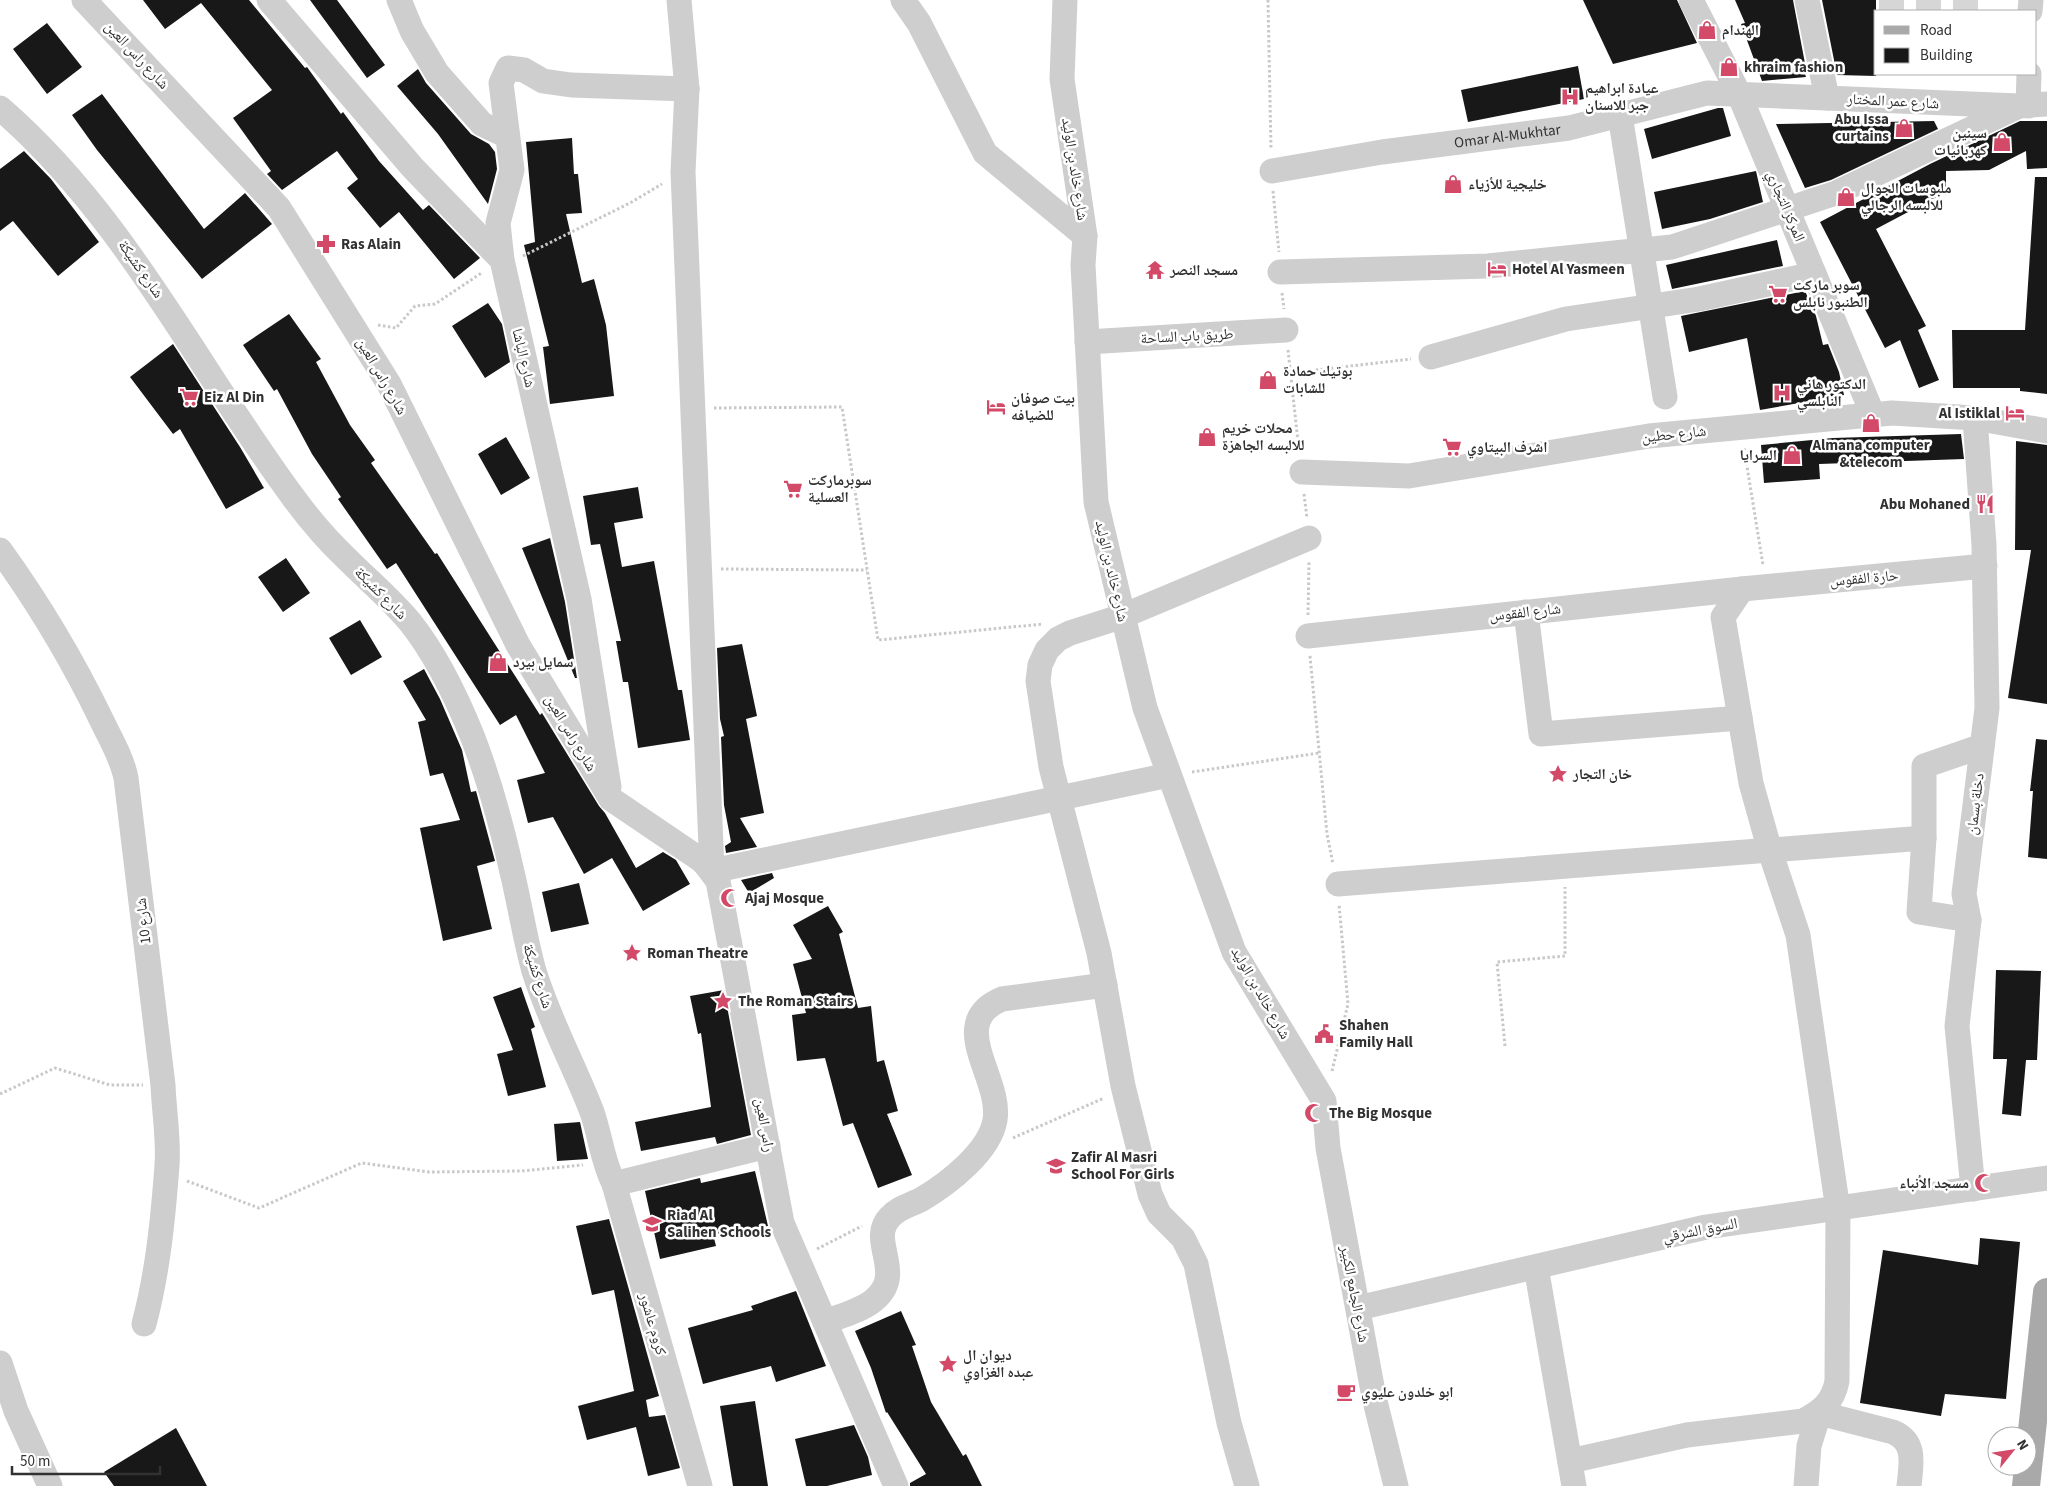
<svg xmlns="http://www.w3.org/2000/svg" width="2047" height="1486" font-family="'Source Sans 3','Noto Naskh Arabic',sans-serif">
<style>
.building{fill:#181818}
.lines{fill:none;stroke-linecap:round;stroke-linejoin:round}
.minor-tunnel{stroke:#d6d6d6;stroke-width:25;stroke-dasharray:25 12;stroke-linecap:butt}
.path{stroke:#c8c8c8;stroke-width:3;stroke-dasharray:2.5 2.5;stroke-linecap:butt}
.minor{stroke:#cecece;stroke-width:25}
.major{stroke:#a9a9a9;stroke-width:28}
.labels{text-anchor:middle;stroke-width:5;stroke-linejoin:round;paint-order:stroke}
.poi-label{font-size:15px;font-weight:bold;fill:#313131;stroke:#fff;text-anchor:start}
.street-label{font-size:15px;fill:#313131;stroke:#fff}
</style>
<rect width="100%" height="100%" fill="#fff"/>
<!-- building -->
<path class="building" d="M 143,0 L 249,0 L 305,68 L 307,67 L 341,114 L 343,112 L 379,161 L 423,210 L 429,205 L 480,258 L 454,279 L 399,212 L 380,228 L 347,188 L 358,179 L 337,151 L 282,190 L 267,174 L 271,171 L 233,118 L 272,90 L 201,3 L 165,29 Z
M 310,0 L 337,0 L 385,65 L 367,78 Z
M 1583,0 L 1677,0 L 1697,43 L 1613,64 Z
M 1735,0 L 1793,0 L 1807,74 L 1805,74 L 1806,77 L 1762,81 L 1741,24 L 1745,23 Z
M 1822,0 L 1876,0 L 1876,76 L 1837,75 Z
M 47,23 L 82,67 L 47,94 L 13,49 Z
M 1578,66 L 1584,99 L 1468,122 L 1461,90 Z
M 418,69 L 426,83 L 471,134 L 489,144 L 495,152 L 497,169 L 488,204 L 438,134 L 397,86 Z
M 102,94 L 204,229 L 245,193 L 272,224 L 202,279 L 97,150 L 72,115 Z
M 1718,108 L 1723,108 L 1731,136 L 1652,159 L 1644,129 Z
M 1934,121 L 1938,129 L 1831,180 L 1805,188 L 1776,124 Z
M 2020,121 L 2047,121 L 2047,168 L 2027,169 L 2026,151 L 1989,170 L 1946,171 L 1946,196 L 1944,193 L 1876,229 L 1926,326 L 1918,330 L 1939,380 L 1919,388 L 1900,340 L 1885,348 L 1820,222 L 1930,164 Z
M 572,138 L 574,174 L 578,174 L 582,213 L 566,214 L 582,283 L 594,279 L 606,325 L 614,396 L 550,404 L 543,347 L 549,346 L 524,245 L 535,242 L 526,142 Z
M 24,151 L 51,179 L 99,242 L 58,276 L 13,221 L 0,231 L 0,169 Z
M 1756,171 L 1763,202 L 1710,219 L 1662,229 L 1654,192 Z
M 2035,177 L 2047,177 L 2047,394 L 2020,391 L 2020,388 L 1953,388 L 1952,330 L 2025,330 Z
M 1777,240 L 1783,266 L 1672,289 L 1666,265 Z
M 1805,291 L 1816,316 L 1823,345 L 1828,344 L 1839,372 L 1844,395 L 1760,410 L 1747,338 L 1689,352 L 1681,316 Z
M 488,303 L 502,324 L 510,362 L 485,378 L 452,326 Z
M 289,314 L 321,359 L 316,362 L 350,425 L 375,460 L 371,463 L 435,554 L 437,553 L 540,715 L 542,713 L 599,806 L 605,813 L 636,868 L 663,852 L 676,860 L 690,884 L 643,911 L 612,858 L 584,874 L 553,817 L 528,823 L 517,780 L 545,773 L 516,715 L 500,725 L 396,563 L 387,569 L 338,499 L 341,497 L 312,454 L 277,389 L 274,391 L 243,345 Z
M 173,344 L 240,447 L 264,488 L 226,509 L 180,429 L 173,434 L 130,377 Z
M 1961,434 L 1964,459 L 1819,464 L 1820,479 L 1764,483 L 1761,445 L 1833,438 Z
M 506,437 L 530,478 L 501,495 L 478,454 Z
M 2016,441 L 2047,445 L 2047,704 L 2008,698 L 2031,550 L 2015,550 Z
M 638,487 L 643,518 L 614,523 L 622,567 L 654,561 L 678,690 L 682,690 L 690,740 L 638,748 L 628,682 L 623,682 L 616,641 L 621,641 L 600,544 L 591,545 L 583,496 Z
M 550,538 L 565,602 L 577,678 L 575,678 L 522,548 Z
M 286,558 L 310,593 L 283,612 L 258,577 Z
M 360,620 L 382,657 L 351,675 L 329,638 Z
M 742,644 L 757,716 L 746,719 L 764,813 L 740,818 L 757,847 L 726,853 L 725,846 L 731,842 L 724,805 L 721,737 L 724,736 L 720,719 L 717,648 Z
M 424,669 L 440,699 L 462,750 L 471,792 L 476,791 L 495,861 L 477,866 L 492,929 L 443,941 L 420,828 L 460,820 L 443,773 L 430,776 L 418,722 L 426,720 L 403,681 Z
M 2036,739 L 2047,740 L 2047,859 L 2028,857 L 2033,791 L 2030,791 Z
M 772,873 L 774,878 L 749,893 L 741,880 Z
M 579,883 L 589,924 L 551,932 L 542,892 Z
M 828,906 L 843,932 L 839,934 L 858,1008 L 871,1006 L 877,1062 L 884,1060 L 898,1111 L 887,1114 L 912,1175 L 878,1188 L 853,1123 L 843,1126 L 825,1058 L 797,1061 L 792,1015 L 806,1013 L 793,964 L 812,959 L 793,925 Z
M 1996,970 L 2041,971 L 2037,1060 L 2026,1060 L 2021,1116 L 2002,1114 L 2007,1059 L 1993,1059 Z
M 521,987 L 535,1027 L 531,1029 L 546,1087 L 508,1096 L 497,1054 L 513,1050 L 493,997 Z
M 724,990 L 751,1135 L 717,1144 L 715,1137 L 641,1151 L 635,1122 L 711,1107 L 701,1033 L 698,1034 L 690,996 Z
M 580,1122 L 588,1159 L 557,1161 L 554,1124 Z
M 755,1171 L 768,1226 L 714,1238 L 716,1246 L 660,1259 L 645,1191 L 700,1178 L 701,1183 Z
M 609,1219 L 659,1396 L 646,1400 L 649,1417 L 665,1415 L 680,1468 L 648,1476 L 636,1427 L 587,1440 L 578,1406 L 634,1391 L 614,1290 L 592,1295 L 576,1226 Z
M 1980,1238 L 2020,1242 L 2006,1399 L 1945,1394 L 1941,1416 L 1860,1403 L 1883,1250 L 1978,1265 Z
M 796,1291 L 826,1366 L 776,1382 L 771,1366 L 703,1384 L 688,1328 L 753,1310 L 751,1306 Z
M 901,1311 L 916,1345 L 912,1346 L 931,1402 L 963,1456 L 966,1454 L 982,1486 L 910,1486 L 910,1483 L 926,1474 L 887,1412 L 886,1413 L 871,1368 L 855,1331 Z
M 755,1401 L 768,1486 L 733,1486 L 720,1406 Z
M 854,1425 L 868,1457 L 872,1475 L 827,1486 L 806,1486 L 795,1439 Z
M 176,1428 L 207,1486 L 114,1486 L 104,1472 Z"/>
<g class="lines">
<!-- minor-tunnel -->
<path class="minor-tunnel" d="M 1879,2 L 1988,4"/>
<!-- path -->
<path class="path" d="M 1268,0 L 1271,150
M 1273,191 L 1279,252
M 523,256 L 630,203 L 662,184
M 1282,293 L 1284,309
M 378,325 L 396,328 L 415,306 L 435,304 L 483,272
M 1288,350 L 1299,451
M 1291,373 L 1411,359
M 714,408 L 842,407 L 878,640 L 1043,624
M 1744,448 L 1763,565
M 1304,494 L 1307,518
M 721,569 L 867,570
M 1308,615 L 1309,562
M 1310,656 L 1327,834 L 1333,864
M 1192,772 L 1319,753
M 1505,1046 L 1497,962 L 1565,956 L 1565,887
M 1332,1071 L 1348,1004 L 1339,904
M 0,1094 L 55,1068 L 110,1085 L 143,1085
M 1013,1138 L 1104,1098
M 187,1181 L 259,1208 L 362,1163 L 429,1172 L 521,1171 L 583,1165
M 817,1249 L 862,1226"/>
<!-- minor -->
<g class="minor">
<path d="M 84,0 L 279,208 L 389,384 L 518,645 L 611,799 L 704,862 L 718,881 L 782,1223 L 896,1486"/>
<path d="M 269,0 L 413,168 L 502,260 L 579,599 L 609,787"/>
<path d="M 399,0 L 412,31 L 437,73 L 482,124 L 507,136"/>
<path d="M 679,0 L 687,89 L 683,172 L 712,871"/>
<path d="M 903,0 L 919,23 L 985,153 L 1085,236"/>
<path d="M 1065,0 L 1062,79 L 1085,236 L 1083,265 L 1096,502 L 1145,708 L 1234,952 L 1324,1101 L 1328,1148 L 1374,1397 L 1396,1486"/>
<path d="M 1691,0 L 1739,94 L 1873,415"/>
<path d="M 1807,0 L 1827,98"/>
<path d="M 2030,11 L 2031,0"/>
<path d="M 2028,106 L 2029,74"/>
<path d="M 0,108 C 125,216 196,366 293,497 C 309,519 327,540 347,559 C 368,580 391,599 410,622 C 437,656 457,698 473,738 C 490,782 502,827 512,872 C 520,905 525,939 534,971 C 549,1020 574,1065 592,1112 C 601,1138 602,1160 614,1184 L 700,1486"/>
<path d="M 1620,115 L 1665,397"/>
<path id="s1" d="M 1272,171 L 1382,152 L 1569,128 L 1707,93 L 2019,106 L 2047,104"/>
<path d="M 502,260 L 498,223 L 512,170 L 501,83 L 508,68 L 524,70 L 543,81 L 571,85 L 687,89"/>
<path d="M 1280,272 L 1488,266 L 1672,247 L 1836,193 L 2017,107"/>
<path d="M 1087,342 L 1286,330"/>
<path d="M 1431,357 L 1566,319 L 1699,299 L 1814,274"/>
<path d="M 1302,472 L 1409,476 L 1649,436 L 1892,413 L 1975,418 L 2047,431"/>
<path d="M 0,550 C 39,604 73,661 102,721 C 111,740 122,758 126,778 L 163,1085 C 164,1112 169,1139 167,1165 C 163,1219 158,1271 144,1324"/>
<path d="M 1526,612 L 1541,734 L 1740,718"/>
<path d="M 1308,636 L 1742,589 L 1985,566"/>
<path d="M 1924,838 L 1919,912 L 1969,920"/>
<path d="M 701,860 L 712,871 L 1169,775"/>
<path d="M 1338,884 L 1924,838 L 1924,766 L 1982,746"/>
<path d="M 614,1184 L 768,1146"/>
<path d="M 1973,1189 L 1957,1026 L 1969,920 L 1964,894 L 1987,708 L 1984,545 L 1975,418"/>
<path d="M 1536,1267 L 1574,1486"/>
<path d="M 1358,1308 L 1706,1227 L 2047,1178"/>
<path d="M 825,1322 C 840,1316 861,1311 874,1300 C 907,1273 867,1241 890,1217 C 899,1207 911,1205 922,1199 C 949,1183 990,1151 995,1120 C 1002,1078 945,1023 1002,999 L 1105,985"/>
<path d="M 0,1363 L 16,1411 L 50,1486"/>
<path d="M 1570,1461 L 1687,1435 L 1803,1421 C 1822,1411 1833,1402 1837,1381 L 1838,1210 L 1798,935 L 1770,851 L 1751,783 L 1723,617 L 1742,589"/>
<path d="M 1247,1486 L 1229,1423 L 1196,1264 L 1183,1238 L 1159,1214 L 1150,1194 L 1123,1086 L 1099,953 L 1051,767 L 1038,681 L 1040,665 L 1047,650 L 1058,639 L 1070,633 L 1123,616 L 1309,538"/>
<path d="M 1806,1486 L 1809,1446 L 1819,1413 L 1893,1432 C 1917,1442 1911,1465 1909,1486"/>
</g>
<!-- major -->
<path class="major" d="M 2026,1486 L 2047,1292"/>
</g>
<!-- icons -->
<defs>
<g id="shop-bare" transform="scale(1.5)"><path d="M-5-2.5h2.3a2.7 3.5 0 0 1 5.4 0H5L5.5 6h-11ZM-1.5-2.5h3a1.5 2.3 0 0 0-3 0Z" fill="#d24a68" stroke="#fff" stroke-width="2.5" paint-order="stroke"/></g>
<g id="hospital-bare" transform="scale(1.5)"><path d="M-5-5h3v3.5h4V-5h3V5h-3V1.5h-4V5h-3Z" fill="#d24a68" stroke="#fff" stroke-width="2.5" paint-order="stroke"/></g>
<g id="pharmacy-bare" transform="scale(1.5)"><path d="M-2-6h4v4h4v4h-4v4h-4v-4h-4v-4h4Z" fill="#d24a68" stroke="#fff" stroke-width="2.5" paint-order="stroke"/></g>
<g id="hotel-bare" transform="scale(1.5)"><path d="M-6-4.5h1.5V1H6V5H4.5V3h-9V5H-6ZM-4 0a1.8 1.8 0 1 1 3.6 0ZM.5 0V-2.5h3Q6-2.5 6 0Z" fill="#d24a68" stroke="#fff" stroke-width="2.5" paint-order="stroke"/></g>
<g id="temple-bare" transform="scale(1.5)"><path d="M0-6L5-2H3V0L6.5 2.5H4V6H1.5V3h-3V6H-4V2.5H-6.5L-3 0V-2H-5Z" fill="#d24a68" stroke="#fff" stroke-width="2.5" paint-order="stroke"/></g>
<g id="supermarket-bare" transform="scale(1.5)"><path d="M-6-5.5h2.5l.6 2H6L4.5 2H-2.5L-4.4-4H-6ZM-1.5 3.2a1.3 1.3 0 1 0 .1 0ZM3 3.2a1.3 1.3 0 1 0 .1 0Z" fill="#d24a68" stroke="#fff" stroke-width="2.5" paint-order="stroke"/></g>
<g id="restaurant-bare" transform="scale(1.5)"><path d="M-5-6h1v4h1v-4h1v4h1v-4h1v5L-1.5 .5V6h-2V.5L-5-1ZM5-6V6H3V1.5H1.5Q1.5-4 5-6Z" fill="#d24a68" stroke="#fff" stroke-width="2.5" paint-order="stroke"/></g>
<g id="sight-bare" transform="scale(1.5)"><path d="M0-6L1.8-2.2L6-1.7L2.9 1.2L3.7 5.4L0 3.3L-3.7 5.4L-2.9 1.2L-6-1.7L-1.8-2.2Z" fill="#d24a68" stroke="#fff" stroke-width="2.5" paint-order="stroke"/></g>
<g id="mosque-bare" transform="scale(1.5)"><path d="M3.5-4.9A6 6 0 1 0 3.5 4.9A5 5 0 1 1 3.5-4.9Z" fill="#d24a68" stroke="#fff" stroke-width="2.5" paint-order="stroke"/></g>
<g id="civic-bare" transform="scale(1.5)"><path d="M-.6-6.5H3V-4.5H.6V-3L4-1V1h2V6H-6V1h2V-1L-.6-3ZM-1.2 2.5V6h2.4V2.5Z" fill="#d24a68" stroke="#fff" stroke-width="2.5" paint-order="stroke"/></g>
<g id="school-bare" transform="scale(1.5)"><path d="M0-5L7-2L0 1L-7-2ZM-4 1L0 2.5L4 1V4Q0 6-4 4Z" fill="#d24a68" stroke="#fff" stroke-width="2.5" paint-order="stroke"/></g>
<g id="cafe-bare" transform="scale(1.5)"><path d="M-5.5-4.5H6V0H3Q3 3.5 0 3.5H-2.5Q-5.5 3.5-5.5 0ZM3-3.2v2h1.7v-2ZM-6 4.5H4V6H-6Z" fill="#d24a68" stroke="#fff" stroke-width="2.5" paint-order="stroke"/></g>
</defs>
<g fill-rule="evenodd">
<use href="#shop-bare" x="1707" y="30"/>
<use href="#shop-bare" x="1729" y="67"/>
<use href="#hospital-bare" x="1570" y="97"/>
<use href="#shop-bare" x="1904" y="128"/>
<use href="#shop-bare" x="2002" y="142"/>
<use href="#shop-bare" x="1453" y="184"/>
<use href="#shop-bare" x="1846" y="197"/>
<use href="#pharmacy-bare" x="326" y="244"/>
<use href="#hotel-bare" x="1497" y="269"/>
<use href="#temple-bare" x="1155" y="270"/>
<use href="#supermarket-bare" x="1778" y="294"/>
<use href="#shop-bare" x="1268" y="380"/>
<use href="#hospital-bare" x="1782" y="393"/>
<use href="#supermarket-bare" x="189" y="397"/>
<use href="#hotel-bare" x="996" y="407"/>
<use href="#hotel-bare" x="2015" y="413"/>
<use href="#shop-bare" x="1871" y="423"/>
<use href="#shop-bare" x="1207" y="437"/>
<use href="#supermarket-bare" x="1452" y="447"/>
<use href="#shop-bare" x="1792" y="455"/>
<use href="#supermarket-bare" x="793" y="489"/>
<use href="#restaurant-bare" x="1985" y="504"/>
<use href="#shop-bare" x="498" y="662"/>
<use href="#sight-bare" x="1558" y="774"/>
<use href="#mosque-bare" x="730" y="898"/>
<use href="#sight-bare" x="632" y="953"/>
<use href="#sight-bare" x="723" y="1001"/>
<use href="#civic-bare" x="1324" y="1034"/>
<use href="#mosque-bare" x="1314" y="1113"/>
<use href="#school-bare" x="1056" y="1166"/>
<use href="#mosque-bare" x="1984" y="1183"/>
<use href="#school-bare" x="652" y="1224"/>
<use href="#sight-bare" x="948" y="1364"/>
<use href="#cafe-bare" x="1346" y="1392"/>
</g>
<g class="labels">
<!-- poi labels -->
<g class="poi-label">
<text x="1722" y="35">الهندام</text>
<text x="1744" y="72">khraim fashion</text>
<text x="1585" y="93">عيادة ابراهيم<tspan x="1585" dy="17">جبر للاسنان</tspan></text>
<text x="1889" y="124" text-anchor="end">Abu Issa<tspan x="1889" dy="17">curtains</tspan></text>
<text x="1987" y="138" text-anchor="end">سينين<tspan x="1987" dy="17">كهربائيات</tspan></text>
<text x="1468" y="189">خليجية للأزياء</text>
<text x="1861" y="193">ملبوسات الجوال<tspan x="1861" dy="17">للالبسه الرجالي</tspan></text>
<text x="341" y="249">Ras Alain</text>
<text x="1512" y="274">Hotel Al Yasmeen</text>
<text x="1170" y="275">مسجد النصر</text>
<text x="1793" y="290">سوبر ماركت<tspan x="1793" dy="17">الطنبور نابلس</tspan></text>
<text x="1283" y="376">بوتيك حمادة<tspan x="1283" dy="17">للشابات</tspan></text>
<text x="1797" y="389">الدكتور هاني<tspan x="1797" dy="17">النابلسي</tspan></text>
<text x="204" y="402">Eiz Al Din</text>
<text x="1011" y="403">بيت صوفان<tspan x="1011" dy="17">للضيافه</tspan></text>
<text x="2000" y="418" text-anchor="end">Al Istiklal</text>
<text x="1222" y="433">محلات خريم<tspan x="1222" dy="17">للالبسه الجاهزة</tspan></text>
<text x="1871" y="450" text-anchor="middle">Almana computer<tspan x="1871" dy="17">&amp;telecom</tspan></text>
<text x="1467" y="452">اشرف البيتاوي</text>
<text x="1777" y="460" text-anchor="end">السرايا</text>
<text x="808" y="485">سوبرماركت<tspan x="808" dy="17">العسلية</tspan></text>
<text x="1970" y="509" text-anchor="end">Abu Mohaned</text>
<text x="513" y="667">سمايل بيرد</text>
<text x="1573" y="779">خان التجار</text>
<text x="745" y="903">Ajaj Mosque</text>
<text x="647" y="958">Roman Theatre</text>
<text x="738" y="1006">The Roman Stairs</text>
<text x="1339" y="1030">Shahen<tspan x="1339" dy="17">Family Hall</tspan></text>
<text x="1329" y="1118">The Big Mosque</text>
<text x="1071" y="1162">Zafir Al Masri<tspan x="1071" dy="17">School For Girls</tspan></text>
<text x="1969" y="1188" text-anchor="end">مسجد الأنباء</text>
<text x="667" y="1220">Riad Al<tspan x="667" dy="17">Salihen Schools</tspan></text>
<text x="963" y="1360">ديوان ال<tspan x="963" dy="17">عبده الغزاوي</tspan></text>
<text x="1361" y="1397">ابو خلدون عليوي</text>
</g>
<!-- street labels -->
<g class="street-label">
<text transform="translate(137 55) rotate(47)" y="5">شارع راس العين</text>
<text transform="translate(1893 101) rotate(3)" y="5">شارع عمر المختار</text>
<text dy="5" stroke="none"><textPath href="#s1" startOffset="238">Omar Al-Mukhtar</textPath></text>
<text transform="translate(1075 169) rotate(81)" y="5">شارع خالد بن الوليد</text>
<text transform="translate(1786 206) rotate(67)" y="5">المركز التجاري</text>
<text transform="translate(141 269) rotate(55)" y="5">شارع كشيكة</text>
<text transform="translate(1187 336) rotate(-3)" y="5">طريق باب الساحة</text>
<text transform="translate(524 358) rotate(77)" y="5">شارع الباشا</text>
<text transform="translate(382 376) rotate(60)" y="5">شارع راس العين</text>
<text transform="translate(1674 434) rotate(-6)" y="5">شارع حطين</text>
<text transform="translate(1112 571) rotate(77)" y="5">شارع خالد بن الوليد</text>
<text transform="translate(1864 578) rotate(-5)" y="5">حارة الفقوس</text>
<text transform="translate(381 593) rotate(45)" y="5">شارع كشيكة</text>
<text transform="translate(1525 612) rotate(-6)" y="5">شارع الفقوس</text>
<text transform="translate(571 733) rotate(59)" y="5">شارع راس العين</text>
<text transform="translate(1975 804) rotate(-83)" y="5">دخلة بسمان</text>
<text transform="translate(143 921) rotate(-96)" y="5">شارع 10</text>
<text transform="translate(538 976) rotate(72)" y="5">شارع كشيكة</text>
<text transform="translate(1261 993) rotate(60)" y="5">شارع خالد بن الوليد</text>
<text transform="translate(765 1125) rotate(80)" y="5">راس العين</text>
<text transform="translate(1700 1230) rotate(-11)" y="5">السوق الشرقي</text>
<text transform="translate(1355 1294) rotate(79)" y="5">شارع الجامع الكبير</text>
<text transform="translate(653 1324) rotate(74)" y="5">كروم عاشور</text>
</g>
</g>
<!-- legend -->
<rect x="1874" y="10" width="162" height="65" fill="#ffffff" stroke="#adadad"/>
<rect x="1884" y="26" width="25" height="8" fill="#a9a9a9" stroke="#adadad"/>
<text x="1920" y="35" font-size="15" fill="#313131">Road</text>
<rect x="1884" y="48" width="25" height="15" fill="#181818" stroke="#adadad"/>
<text x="1920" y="60" font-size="15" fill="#313131">Building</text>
<!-- north arrow -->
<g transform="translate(2012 1451) rotate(60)"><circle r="24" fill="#ffffff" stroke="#adadad"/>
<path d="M0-4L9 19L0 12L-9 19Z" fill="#d24a68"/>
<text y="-8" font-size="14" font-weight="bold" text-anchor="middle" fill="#313131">N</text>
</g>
<!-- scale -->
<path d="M12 1466v8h148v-8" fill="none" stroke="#313131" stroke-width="2.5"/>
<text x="20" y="1466" font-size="15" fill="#313131" stroke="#ffffff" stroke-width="4" paint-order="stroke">50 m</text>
</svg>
